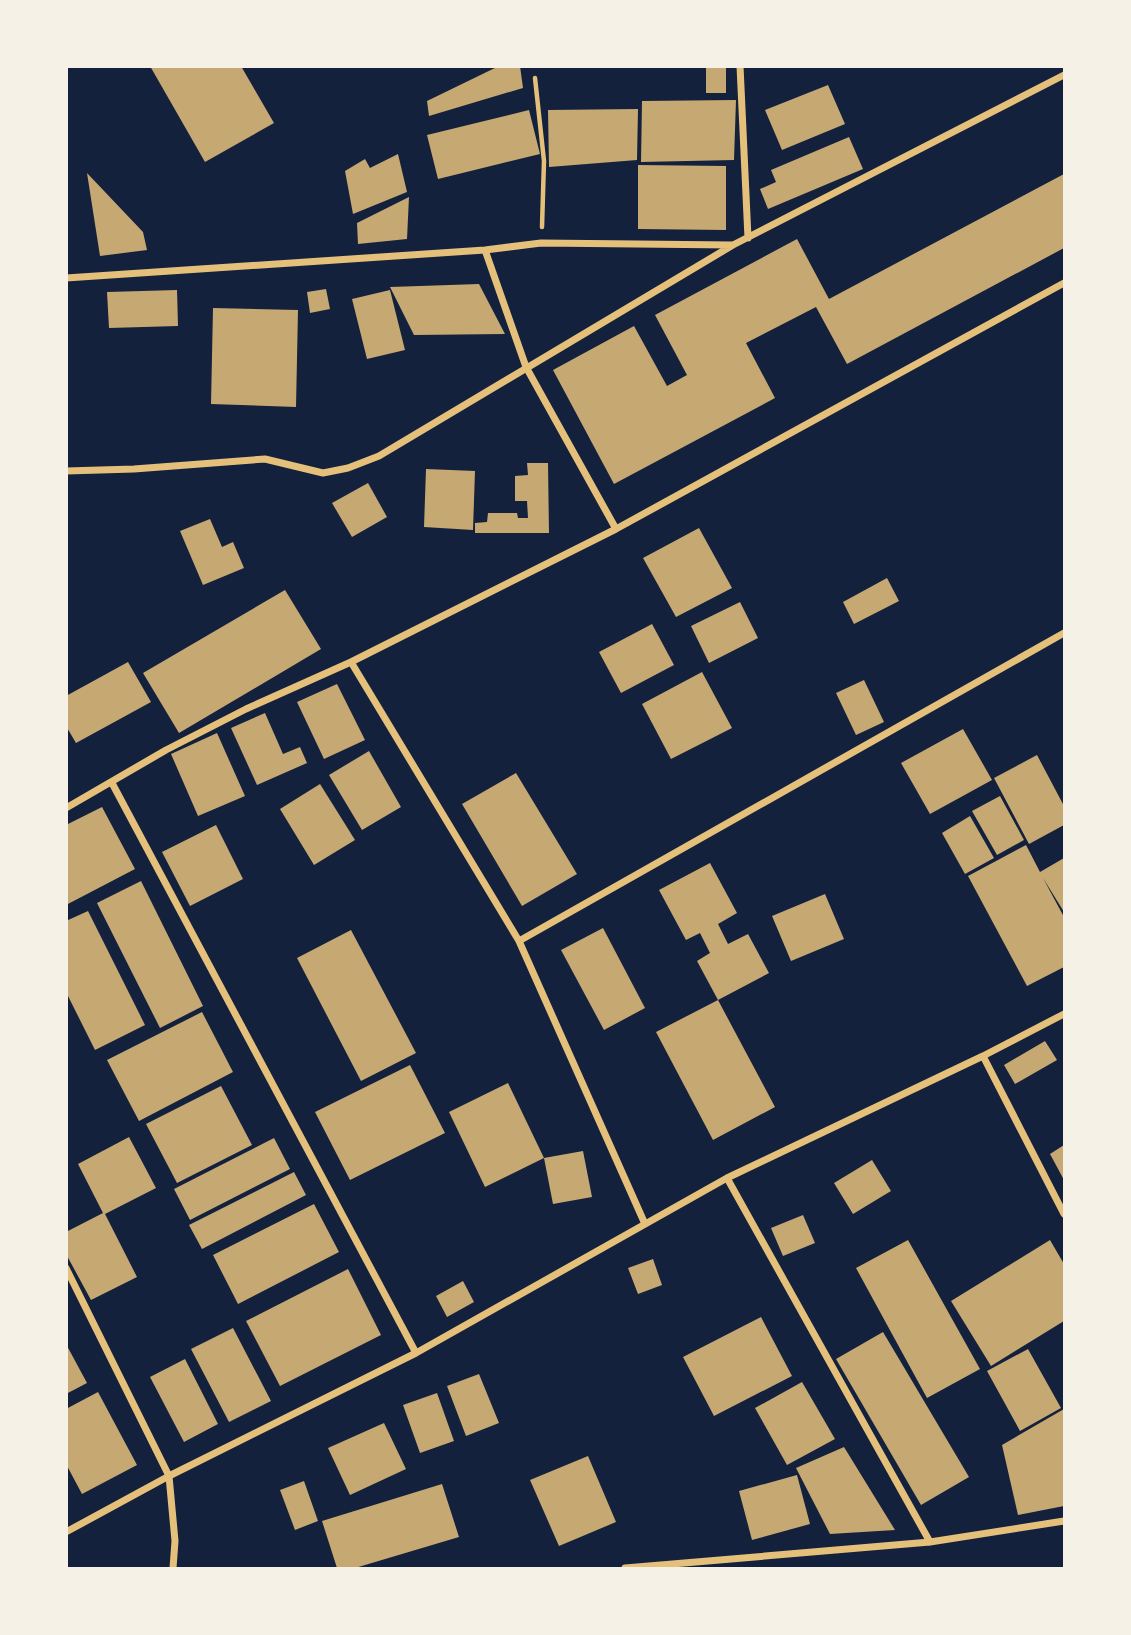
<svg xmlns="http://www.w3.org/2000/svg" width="1131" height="1635" font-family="'Varela Round',sans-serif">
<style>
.building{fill:#c6a872}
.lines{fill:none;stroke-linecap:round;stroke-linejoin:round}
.path{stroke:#e5c07b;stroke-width:4.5}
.minor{stroke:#e5c07b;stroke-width:7}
</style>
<rect width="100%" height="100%" fill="#14213d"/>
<!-- building -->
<path class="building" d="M 150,66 L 241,66 L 274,123 L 205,162 Z
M 499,66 L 520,66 L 523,88 L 429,116 L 427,101 Z
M 706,66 L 726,66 L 726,93 L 706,93 Z
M 828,85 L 845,124 L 782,150 L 765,110 Z
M 736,100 L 734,160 L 641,162 L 642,101 Z
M 638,109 L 637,160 L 549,167 L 548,110 Z
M 529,110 L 540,154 L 438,179 L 427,135 Z
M 849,137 L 863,169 L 768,209 L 760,189 L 776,182 L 771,170 Z
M 398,154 L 407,192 L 353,214 L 345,171 L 365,159 L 370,168 Z
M 638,165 L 726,166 L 726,230 L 638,229 Z
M 87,173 L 143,232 L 147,250 L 100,256 Z
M 1064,174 L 1064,248 L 847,364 L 816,307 L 746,343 L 775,398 L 614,484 L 553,370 L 634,326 L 667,386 L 687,375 L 655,315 L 797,239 L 829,299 Z
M 409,197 L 407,239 L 358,244 L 357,223 Z
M 479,284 L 505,334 L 414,335 L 390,287 Z
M 326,289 L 330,309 L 310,313 L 307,292 Z
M 177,290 L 178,326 L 109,328 L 107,292 Z
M 390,290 L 405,350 L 367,359 L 352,299 Z
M 213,308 L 298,310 L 296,407 L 211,404 Z
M 527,463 L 548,463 L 549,533 L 475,533 L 475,523 L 487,522 L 488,513 L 517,513 L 518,518 L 528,518 L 527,501 L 515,501 L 515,476 L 528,475 Z
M 426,469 L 475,471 L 473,530 L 424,527 Z
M 368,483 L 387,517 L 352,537 L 332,503 Z
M 210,519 L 222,547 L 233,542 L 244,568 L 203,585 L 180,531 Z
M 699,528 L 732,588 L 676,617 L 643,558 Z
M 887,578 L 899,601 L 854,624 L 843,602 Z
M 285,590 L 321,649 L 179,733 L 143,673 Z
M 740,602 L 758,638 L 709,663 L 691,626 Z
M 652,624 L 674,665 L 621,693 L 599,652 Z
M 128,662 L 151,702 L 76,743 L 66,726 L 66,696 Z
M 702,672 L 732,728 L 671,759 L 642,704 Z
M 864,680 L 884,722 L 856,735 L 836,693 Z
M 337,684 L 365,740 L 324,759 L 297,702 Z
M 265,713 L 283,754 L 300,747 L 307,763 L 257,785 L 231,728 Z
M 963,729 L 992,780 L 930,814 L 901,763 Z
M 217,733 L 245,796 L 198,816 L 171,754 Z
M 369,751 L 401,807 L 362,830 L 329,775 Z
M 1037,755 L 1064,806 L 1064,825 L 1029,844 L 994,778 Z
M 516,773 L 577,874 L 522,906 L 462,804 Z
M 320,784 L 355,840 L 314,865 L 280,809 Z
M 1000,796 L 1024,840 L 997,855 L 972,811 Z
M 102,807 L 135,869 L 66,905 L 66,825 Z
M 970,816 L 994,858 L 965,874 L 942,833 Z
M 216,825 L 243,879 L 190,906 L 162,852 Z
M 1026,845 L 1040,872 L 1064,858 L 1064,912 L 1043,878 L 1064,917 L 1064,967 L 1027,986 L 968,876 Z
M 710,863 L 737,913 L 718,924 L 728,944 L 748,934 L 769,973 L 718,1000 L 697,961 L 710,953 L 700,933 L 686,940 L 659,890 Z
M 141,881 L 203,1006 L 160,1028 L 97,903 Z
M 825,894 L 844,939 L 791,961 L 772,916 Z
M 88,911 L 145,1025 L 95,1050 L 66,992 L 66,921 Z
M 603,928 L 645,1008 L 604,1030 L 561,950 Z
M 351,930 L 416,1053 L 361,1081 L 297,958 Z
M 718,1000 L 775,1107 L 713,1140 L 656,1032 Z
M 202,1012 L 233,1072 L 139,1121 L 107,1060 Z
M 1045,1041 L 1057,1060 L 1015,1084 L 1004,1065 Z
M 410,1065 L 445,1133 L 350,1180 L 315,1112 Z
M 508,1083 L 544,1158 L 485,1187 L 449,1112 Z
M 221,1086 L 252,1145 L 177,1183 L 146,1124 Z
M 129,1137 L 156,1188 L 105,1214 L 137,1277 L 91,1300 L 66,1254 L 66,1232 L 103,1213 L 78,1164 Z
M 274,1138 L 290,1169 L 190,1220 L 174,1189 Z
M 1064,1145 L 1064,1180 L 1050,1154 Z
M 583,1151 L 592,1197 L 553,1204 L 544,1158 Z
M 872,1160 L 891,1191 L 853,1214 L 834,1183 Z
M 294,1172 L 306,1195 L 202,1249 L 189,1225 Z
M 314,1204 L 339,1252 L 238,1304 L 213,1255 Z
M 803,1215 L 815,1243 L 783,1256 L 771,1228 Z
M 908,1240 L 980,1369 L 927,1398 L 856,1268 Z
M 1050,1240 L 1064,1264 L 1064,1321 L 991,1366 L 951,1301 Z
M 653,1259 L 662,1285 L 638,1294 L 628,1268 Z
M 348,1269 L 381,1335 L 280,1386 L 246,1321 Z
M 463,1281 L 474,1302 L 447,1317 L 436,1296 Z
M 761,1317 L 792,1376 L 714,1416 L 683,1357 Z
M 233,1328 L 271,1401 L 229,1422 L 191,1349 Z
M 883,1332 L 969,1477 L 921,1505 L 836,1359 Z
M 66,1344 L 87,1383 L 66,1394 Z
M 1028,1349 L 1061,1408 L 1020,1431 L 987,1371 Z
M 185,1359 L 218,1424 L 184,1442 L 150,1377 Z
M 479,1374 L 499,1423 L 466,1436 L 447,1386 Z
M 802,1382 L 835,1439 L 787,1465 L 755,1408 Z
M 98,1392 L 137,1465 L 82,1494 L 66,1464 L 66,1409 Z
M 437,1393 L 454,1441 L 420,1453 L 403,1405 Z
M 1064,1409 L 1064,1506 L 1018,1515 L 1002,1445 Z
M 384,1423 L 406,1469 L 350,1495 L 328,1448 Z
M 844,1447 L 895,1530 L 830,1534 L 796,1468 Z
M 588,1456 L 616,1522 L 559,1546 L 530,1480 Z
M 797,1475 L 810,1524 L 752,1540 L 739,1491 Z
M 304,1481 L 318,1521 L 295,1530 L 280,1490 Z
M 442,1484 L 459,1537 L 355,1568 L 337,1568 L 322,1521 Z"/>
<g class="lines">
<!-- path -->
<path class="path" d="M 535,78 L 544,161 L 542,227"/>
<!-- minor -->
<path class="minor" d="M 740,66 L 748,238
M 485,250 L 526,367 L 616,529
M 66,278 L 485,250 L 541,243 L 732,245
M 66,471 L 134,469 L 265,459 L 323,473 L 348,468 L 379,456 L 733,245 L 1064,75
M 351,662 L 519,941 L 645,1224
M 112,783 L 416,1353
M 66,808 L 166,750 L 246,709 L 351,662 L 616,529 L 1064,283
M 519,941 L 1064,633
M 983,1056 L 1064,1214
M 727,1178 L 930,1542
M 66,1268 L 169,1476 L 175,1541 L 173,1568
M 66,1532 L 169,1476 L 416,1353 L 727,1178 L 983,1056 L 1064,1014
M 625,1568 L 930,1542 L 1064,1521"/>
</g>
<!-- border -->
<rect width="1131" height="1635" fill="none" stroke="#f6f1e7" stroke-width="136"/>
</svg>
